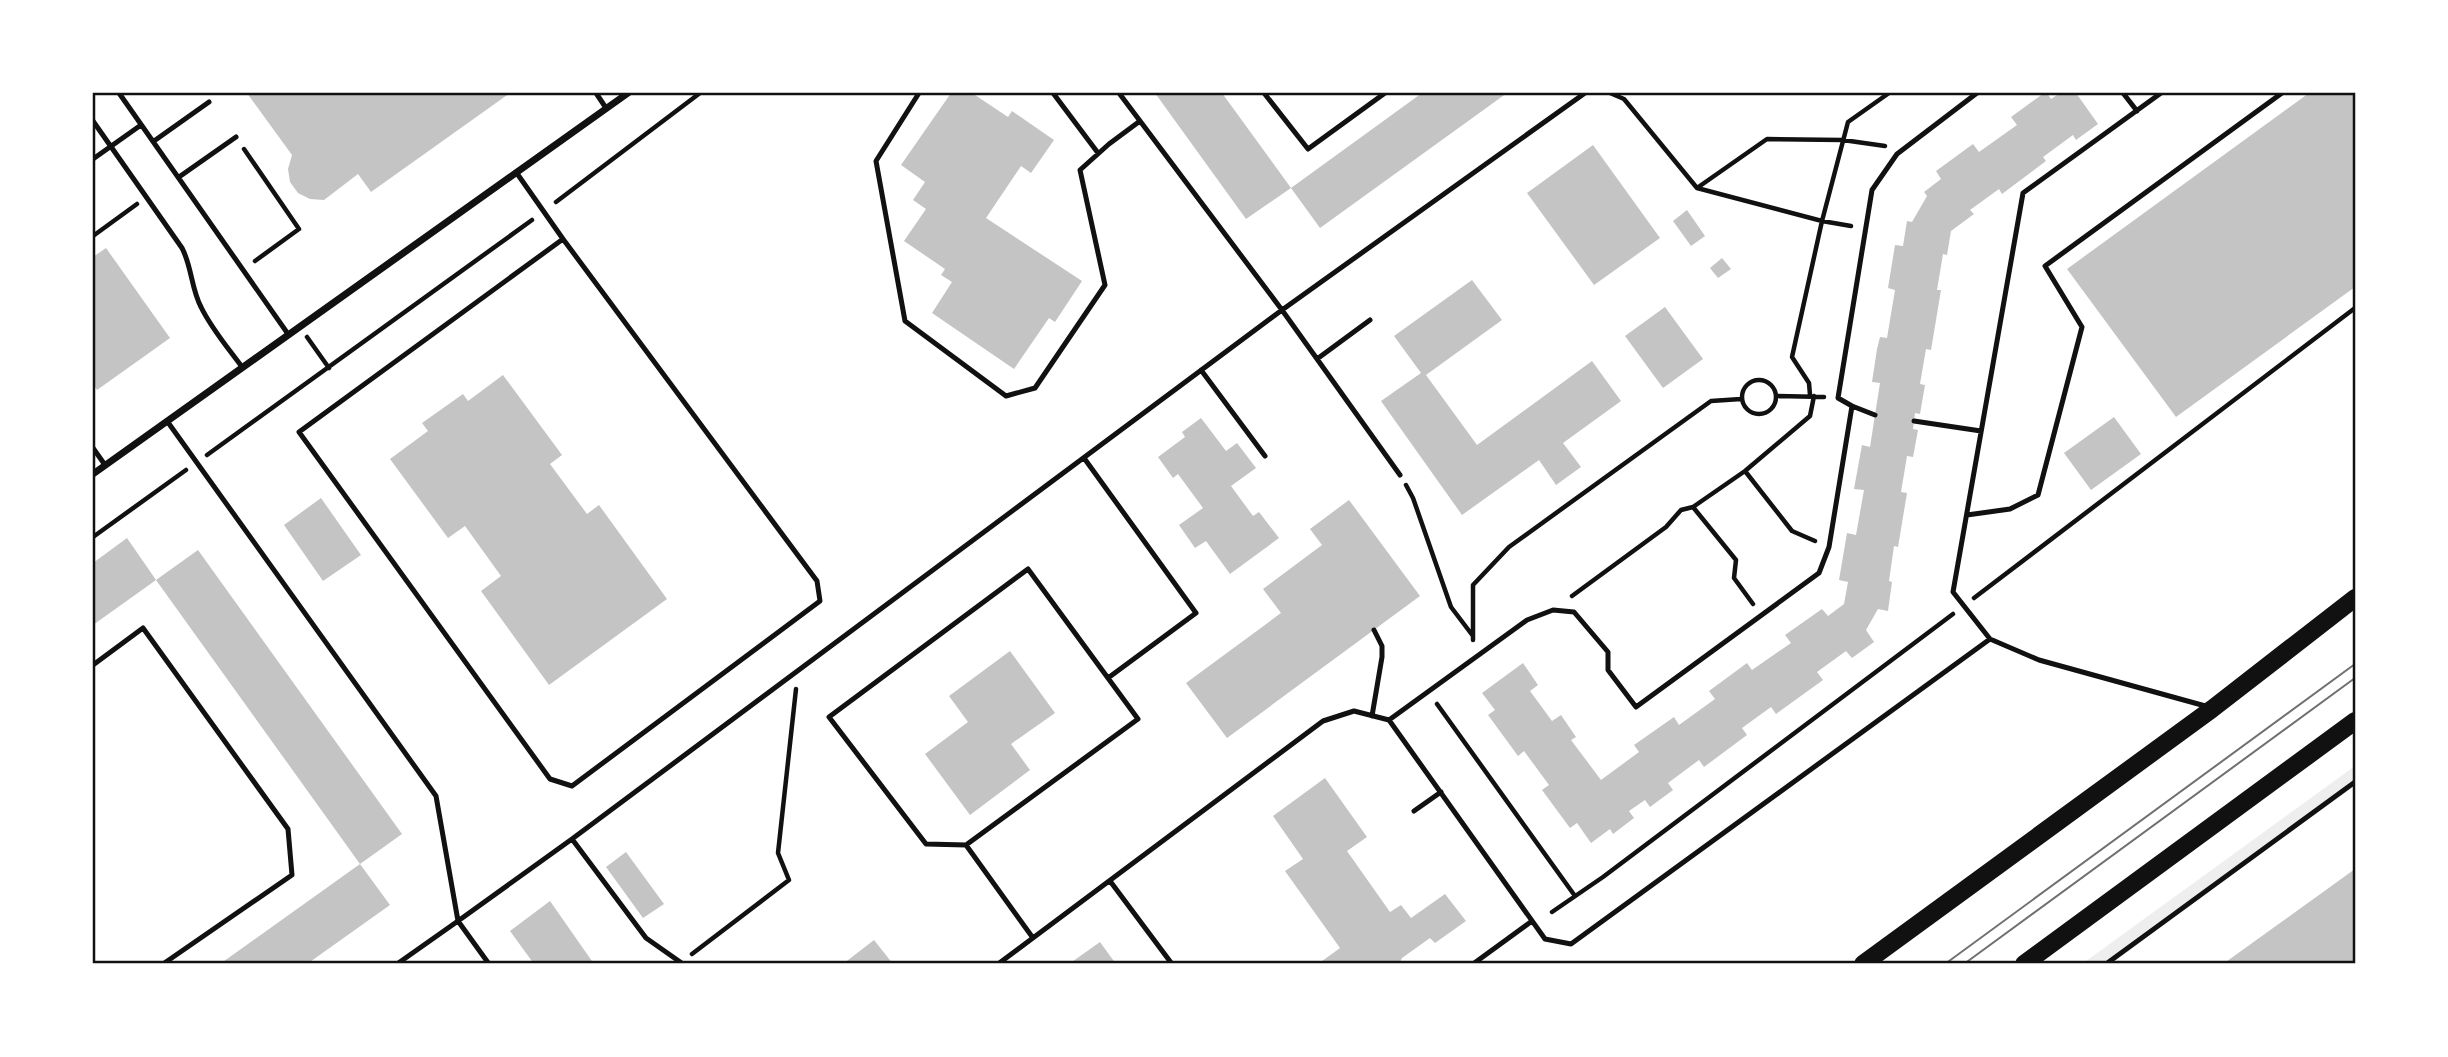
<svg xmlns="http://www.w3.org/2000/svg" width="2448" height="1057" font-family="Helvetica,sans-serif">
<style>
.green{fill:#eee}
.building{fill:#c4c4c4}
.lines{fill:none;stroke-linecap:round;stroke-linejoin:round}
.path{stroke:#111;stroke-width:4.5}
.service{stroke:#111;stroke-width:5}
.minor{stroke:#111;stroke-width:7}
.primary{stroke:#111;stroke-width:18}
.tram{stroke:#707070;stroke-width:2}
.neatline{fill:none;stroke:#111;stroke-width:2.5}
</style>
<rect width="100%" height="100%" fill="#fff"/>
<!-- green -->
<path class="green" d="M 2355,766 L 2355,781 L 2106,964 L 2082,964 Z"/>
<!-- building -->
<path class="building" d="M 247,93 L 510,93 L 371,192 L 358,174 L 324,200 L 310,199 L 298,193 L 290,182 L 288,169 L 292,155 Z
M 951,93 L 972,93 L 1008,117 L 1012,111 L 1054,140 L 1031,173 L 1021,166 L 986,218 L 1082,281 L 1055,322 L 1049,318 L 1014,369 L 932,313 L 952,282 L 941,275 L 945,269 L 904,241 L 926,209 L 913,200 L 925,182 L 901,165 Z
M 1155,93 L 1222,93 L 1291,188 L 1246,219 Z
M 1422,93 L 1507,93 L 1320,228 L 1291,188 Z
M 2044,93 L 2047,93 L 2051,99 L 2060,93 L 2076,93 L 2098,124 L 2076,140 L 2073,135 L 2043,157 L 2046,161 L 2002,194 L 1999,189 L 1970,210 L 1974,214 L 1951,231 L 1947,255 L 1943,254 L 1937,290 L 1941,290 L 1931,350 L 1926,349 L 1920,384 L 1925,385 L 1920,414 L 1915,413 L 1913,429 L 1918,430 L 1913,457 L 1907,456 L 1901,492 L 1907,493 L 1898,547 L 1894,546 L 1889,581 L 1892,582 L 1888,611 L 1878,609 L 1866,630 L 1874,642 L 1852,658 L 1846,651 L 1817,672 L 1823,680 L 1776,714 L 1771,707 L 1742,728 L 1747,735 L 1704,767 L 1699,760 L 1668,783 L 1673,790 L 1650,807 L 1645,800 L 1629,811 L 1634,818 L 1613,834 L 1610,829 L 1591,843 L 1577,823 L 1570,828 L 1542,790 L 1549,785 L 1524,751 L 1518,756 L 1488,715 L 1495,710 L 1482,693 L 1523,663 L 1538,685 L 1530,691 L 1552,721 L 1561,715 L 1576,737 L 1571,740 L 1601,780 L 1639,752 L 1634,745 L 1674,717 L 1679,725 L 1715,699 L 1709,691 L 1747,663 L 1752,670 L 1791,643 L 1785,635 L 1822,609 L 1828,616 L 1844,604 L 1848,582 L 1839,580 L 1847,533 L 1856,535 L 1864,490 L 1854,489 L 1862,445 L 1870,447 L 1880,383 L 1872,382 L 1877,349 L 1880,337 L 1887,338 L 1895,290 L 1888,288 L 1895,245 L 1903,246 L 1907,221 L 1912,222 L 1927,196 L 1924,192 L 1941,179 L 1936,171 L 1973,144 L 1979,152 L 2017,125 L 2011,117 Z
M 2309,93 L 2355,93 L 2355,287 L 2176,417 L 2067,269 Z
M 1593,145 L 1660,238 L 1594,285 L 1527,193 Z
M 1687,210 L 1705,236 L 1691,246 L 1673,221 Z
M 106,248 L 170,338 L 97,390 L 93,384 L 93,257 Z
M 1722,258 L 1731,269 L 1718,278 L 1710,268 Z
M 1472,280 L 1502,320 L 1426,375 L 1477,445 L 1592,361 L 1621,401 L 1563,443 L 1581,467 L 1556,485 L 1539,460 L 1462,515 L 1381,401 L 1421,373 L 1394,336 Z
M 1665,307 L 1703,359 L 1663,388 L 1625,336 Z
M 503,375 L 562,455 L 550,464 L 587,514 L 599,505 L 667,599 L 549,685 L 481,591 L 501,576 L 465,526 L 448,538 L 390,459 L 428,431 L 422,423 L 463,394 L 468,401 Z
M 2114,417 L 2141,454 L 2091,490 L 2064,453 Z
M 1201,418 L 1226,451 L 1237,443 L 1256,468 L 1231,486 L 1253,516 L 1259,512 L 1279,538 L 1230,574 L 1206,541 L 1195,548 L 1179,525 L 1203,508 L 1178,474 L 1173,478 L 1158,457 L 1185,437 L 1182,432 Z
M 321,498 L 361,555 L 323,581 L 284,525 Z
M 1349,500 L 1420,596 L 1227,738 L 1186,683 L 1281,613 L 1263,589 L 1322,545 L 1310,529 Z
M 127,538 L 156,580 L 93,625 L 93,563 Z
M 198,550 L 402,834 L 360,864 L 156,580 Z
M 1010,651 L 1055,713 L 1011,744 L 1030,770 L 970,815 L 925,754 L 968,722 L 949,696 Z
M 1325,778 L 1367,837 L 1347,851 L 1390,912 L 1401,905 L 1411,918 L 1445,894 L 1466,921 L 1435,943 L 1430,938 L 1402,958 L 1399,964 L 1318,964 L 1340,948 L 1285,871 L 1303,859 L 1273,816 Z
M 626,852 L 664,904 L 643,918 L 606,867 Z
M 360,864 L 390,905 L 307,964 L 220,964 Z
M 2355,869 L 2355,961 L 2351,964 L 2223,964 Z
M 550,901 L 594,964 L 534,964 L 510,931 Z
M 874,940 L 893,964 L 843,964 Z
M 1100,942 L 1116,964 L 1069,964 Z"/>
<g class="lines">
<!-- path -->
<path class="path" d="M 1610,93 L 1624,99 L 1697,188 L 1767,139 L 1843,140 L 1885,146
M 244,149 L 299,229 L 255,261
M 1697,188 L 1822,221 L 1851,226
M 556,202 L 700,93
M 93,236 L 137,204
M 307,337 L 329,368
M1742 397a17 17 0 1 1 34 0a17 17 0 1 1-34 0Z
M 1810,395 L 1809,383 L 1792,357 L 1822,221 L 1848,122 L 1889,93
M 1776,396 L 1824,397
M 207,455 L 532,220
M 1745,471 L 1792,531 L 1815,541
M 1406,485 L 1413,498 L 1451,607 L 1473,636
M 1693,507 L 1736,560 L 1734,578 L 1753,604
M 93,537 L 186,470
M 1572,596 L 1666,527 L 1681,510 L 1693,507 L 1745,471 L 1810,416 L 1814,396
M 1974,598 L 2355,308
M 1473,640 L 1473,585 L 1509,547 L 1711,401 L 1741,399
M 1437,704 L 1575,896
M 1552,912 L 1603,877 L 1953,614
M 692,954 L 789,880 L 778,853 L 796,689"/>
<!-- service -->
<path class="service" d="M 119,93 L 288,334
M 596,93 L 606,108
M 919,93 L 876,161 L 905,321 L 1006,396 L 1035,388 L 1105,285 L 1080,170 L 1109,144 L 1140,121
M 1053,93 L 1098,153
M 1119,93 L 1282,310 L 1400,475
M 1264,93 L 1308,149 L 1385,93
M 2123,93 L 2137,111
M 2161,93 L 2023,193 L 1953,592 L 1990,639 L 2039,660 L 2209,707
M 93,121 L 182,248 C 192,267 191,288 201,307 C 211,328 228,348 242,367
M 154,141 L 209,102
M 93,159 L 141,125
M 516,172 L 563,239 L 299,432 L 550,779 L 572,786 L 820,601 L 817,581 L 563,239
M 179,177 L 236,137
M 1317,359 L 1370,320
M 1201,370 L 1265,456
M 1852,406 L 1875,415
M 167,421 L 436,796 L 458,921 L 397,964
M 1914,421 L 1981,431
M 93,448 L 105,465
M 1084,458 L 1196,613 L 1108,678
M 1967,515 L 2010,509 L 2038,495 L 2082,327 L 2045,266 L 2282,93
M 93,665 L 143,628 L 288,829 L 292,875 L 163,964
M 1372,716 L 1382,657 L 1382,646 L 1374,630
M 1389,720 L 1527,620 L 1553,610 L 1574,612 L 1608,652 L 1608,670 L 1636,707 L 1819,573 L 1829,547 L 1852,406 L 1838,398 L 1872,190 L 1897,154 L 1977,93
M 1414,811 L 1441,792
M 572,839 L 646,938 L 683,964
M 966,845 L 926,844 L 829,717 L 1028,569 L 1138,719 L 966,845 L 1033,938
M 1110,881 L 1172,964
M 489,964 L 458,921 L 572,839 L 1282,310 L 1585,93
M 998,964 L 1323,721 L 1354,711 L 1389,720 L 1545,939 L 1571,944 L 1990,639
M 1473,964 L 1532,921
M 2106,964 L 2355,782"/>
<!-- minor -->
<path class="minor" d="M 93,474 L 628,93"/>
<!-- primary -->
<path class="primary" d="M 1863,964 L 2212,709 L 2355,598
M 2024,964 L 2355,721"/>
<!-- tram -->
<path class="tram" d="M 1945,964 L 2355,664
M 1964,964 L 2355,678"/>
</g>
<!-- border -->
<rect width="2448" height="1057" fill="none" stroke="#ffffff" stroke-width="189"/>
<rect x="94" y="94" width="2260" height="868" class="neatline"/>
</svg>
